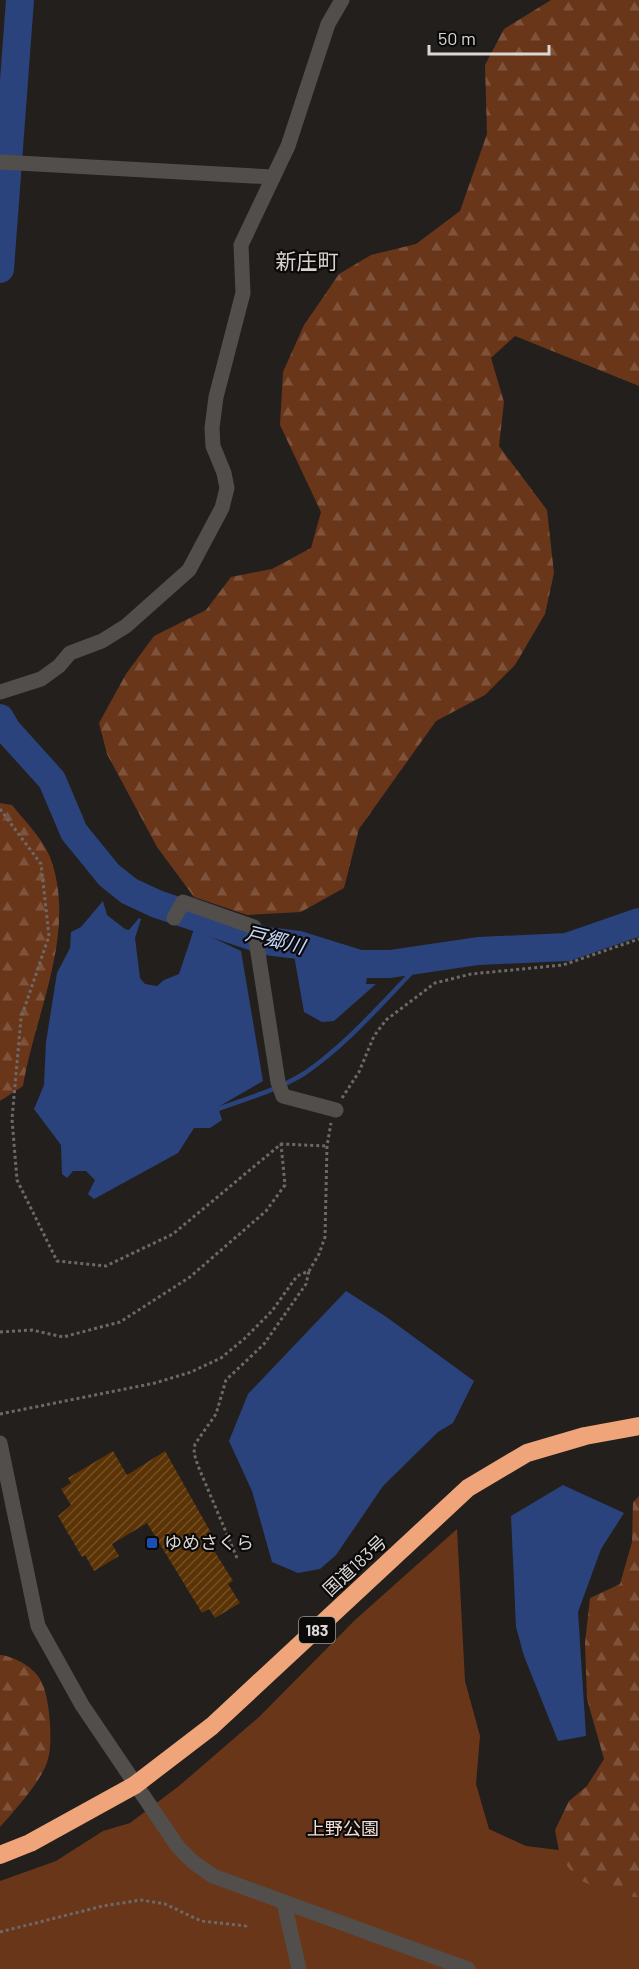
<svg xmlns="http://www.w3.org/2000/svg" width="639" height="1969" font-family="Barlow,'Noto Sans JP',sans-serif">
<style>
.green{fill:#69361a}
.forest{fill:url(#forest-firs)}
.water{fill:#2b437c}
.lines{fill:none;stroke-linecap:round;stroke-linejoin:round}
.stream{stroke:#2b437c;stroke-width:4.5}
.river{stroke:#2b437c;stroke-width:28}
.building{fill:url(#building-hatch)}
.path{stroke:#6c6967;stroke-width:3;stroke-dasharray:3 3;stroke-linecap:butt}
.minor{stroke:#524e4b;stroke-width:15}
.highway{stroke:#efa579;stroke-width:18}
.transit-dot{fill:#1a4fb4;stroke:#0b0a09;stroke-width:2}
.labels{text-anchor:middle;stroke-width:4.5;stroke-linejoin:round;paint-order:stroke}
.shield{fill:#0b0a09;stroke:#9c9a98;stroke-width:1.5}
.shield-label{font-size:16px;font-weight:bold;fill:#dad7d6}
.poi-label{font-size:18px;fill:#dad7d6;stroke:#0b0a09;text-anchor:start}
.street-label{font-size:18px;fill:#dad7d6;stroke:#0b0a09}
.park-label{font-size:18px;fill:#f2ded4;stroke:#0b0a09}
.water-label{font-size:20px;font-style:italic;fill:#c4d5f8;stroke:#0b0a09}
.quarter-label{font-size:21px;fill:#d8d2cf;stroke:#0b0a09}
</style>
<defs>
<pattern id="forest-firs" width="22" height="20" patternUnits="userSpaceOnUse" patternTransform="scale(1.5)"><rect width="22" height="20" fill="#69361a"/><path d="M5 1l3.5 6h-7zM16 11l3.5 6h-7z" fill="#7e523b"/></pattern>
<pattern id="building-hatch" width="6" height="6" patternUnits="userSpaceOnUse" patternTransform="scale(1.5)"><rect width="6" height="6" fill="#5b3305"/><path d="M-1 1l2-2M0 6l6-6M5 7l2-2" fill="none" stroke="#725029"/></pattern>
</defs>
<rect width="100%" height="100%" fill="#231f1d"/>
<!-- green -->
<path class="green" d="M 457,1529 L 465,1681 L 480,1736 L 476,1784 L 489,1829 L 526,1846 L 574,1852 L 639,1873 L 639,1969 L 0,1969 L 0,1881 L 56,1861 L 103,1831 L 130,1823 L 179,1786 L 259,1717 L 355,1620 Z"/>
<!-- forest -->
<path class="forest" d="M 551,0 L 639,0 L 639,386 L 515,336 L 491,358 L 504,402 L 499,446 L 547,510 L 554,573 L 545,614 L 515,665 L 485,695 L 436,721 L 359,829 L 344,888 L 301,912 L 247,915 L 194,897 L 157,847 L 107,754 L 99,723 L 126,674 L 154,636 L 206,610 L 231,577 L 272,569 L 311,548 L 321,512 L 280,425 L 283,372 L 304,325 L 339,274 L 371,255 L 416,244 L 460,211 L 487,134 L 485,65 L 504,29 Z
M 0,803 L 12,805 C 24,820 43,839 50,857 C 78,931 35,1013 23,1086 L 0,1101 Z
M 639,1496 L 639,1897 L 613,1896 L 576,1878 L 560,1856 L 555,1830 L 569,1801 L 587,1786 L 604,1759 L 587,1699 L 585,1643 L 590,1598 L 620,1584 L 632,1542 L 633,1502 Z
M 0,1655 C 14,1656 35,1668 41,1681 C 50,1697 53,1742 48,1759 C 43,1780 14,1811 0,1827 Z"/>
<!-- water -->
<path class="water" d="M 103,901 L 107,915 L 125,929 L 129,930 L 139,918 L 141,919 L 135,938 L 140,978 L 145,984 L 157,986 L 164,980 L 179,974 L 194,929 L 241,951 L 263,1081 L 218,1107 L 222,1120 L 210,1128 L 194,1128 L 178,1153 L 94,1199 L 88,1194 L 95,1180 L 86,1171 L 73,1171 L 67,1178 L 62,1174 L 61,1145 L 34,1109 L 44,1085 L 46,1042 L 57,973 L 70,948 L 71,932 L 81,927 Z
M 294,955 L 347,971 L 375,973 L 367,976 L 366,984 L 376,984 L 334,1021 L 322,1022 L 304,1012 Z
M 346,1291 L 385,1316 L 474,1381 L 453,1423 L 438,1432 L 383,1486 L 336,1555 L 320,1569 L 298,1573 L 272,1562 L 252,1491 L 229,1441 L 248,1394 Z
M 563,1485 L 624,1513 L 601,1549 L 578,1612 L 586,1736 L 558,1741 L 524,1656 L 516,1627 L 511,1516 Z"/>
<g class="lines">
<!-- stream -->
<path class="stream" d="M 215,1110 C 245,1099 278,1090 305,1073 C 349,1043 386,998 423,961"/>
<!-- river -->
<path class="river" d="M 0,269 L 20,0
M 0,718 L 7,730 L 52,780 L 74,832 L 109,875 L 129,891 L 157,904 L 266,941 L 299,945 L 360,964 L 390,964 L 478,951 L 567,947 L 639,922"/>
</g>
<!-- building -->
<path class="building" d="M 113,1451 L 127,1475 L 165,1451 L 214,1538 L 208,1541 L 233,1581 L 228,1584 L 240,1603 L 215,1618 L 209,1609 L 202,1613 L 147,1523 L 112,1544 L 119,1556 L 94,1571 L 85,1555 L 82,1557 L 58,1516 L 71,1505 L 61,1489 L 71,1483 L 68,1478 Z"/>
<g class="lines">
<!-- path -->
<path class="path" d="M 0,809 L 41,864 L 49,936 L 21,1018 L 12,1119 L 17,1180 L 57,1261 L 106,1266 L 173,1234 L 281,1144 L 327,1146
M 342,1098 L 359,1072 L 374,1036 L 386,1020 L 435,983 L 471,974 L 563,965 L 639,939
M 0,1332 L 32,1330 L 63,1337 L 120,1322 L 190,1277 L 266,1211 L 285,1185 L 281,1144
M 0,1414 L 155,1383 L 191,1372 L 221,1358 L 244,1339 L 272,1311 L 297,1276 L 309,1271 L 319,1254 L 325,1237 L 327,1146 L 331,1123
M 237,1558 L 198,1466 L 194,1453 L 195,1444 L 216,1414 L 226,1380 L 264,1344 L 306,1284 L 309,1271
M 0,1932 L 103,1906 L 141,1900 L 165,1904 L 201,1921 L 246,1926 L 247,1922"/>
<!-- minor -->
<path class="minor" d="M 0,162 L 272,177
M 0,692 L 41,679 L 59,666 L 70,653 L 102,641 L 126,626 L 189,570 L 222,508 L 227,488 L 224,473 L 213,446 L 212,428 L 216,397 L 243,293 L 241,245 L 288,146 L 328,24 L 342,0
M 174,918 L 183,902 L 254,927 L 278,1082 L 283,1096 L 336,1110
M 0,1443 L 38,1626 L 82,1705 L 178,1847 L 193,1862 L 213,1876 L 468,1969
M 284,1903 L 299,1969"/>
<!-- highway -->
<path class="highway" d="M 0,1855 L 30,1843 L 135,1785 L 212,1726 L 468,1488 L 527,1453 L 585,1436 L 639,1426"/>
</g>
<!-- markers -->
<rect class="transit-dot" x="146" y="1537" width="12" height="12" rx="3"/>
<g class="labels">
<!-- shield labels -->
<rect class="shield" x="299" y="1617" width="36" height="26" rx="4.5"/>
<g class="shield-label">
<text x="317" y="1636">183</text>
</g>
<!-- poi labels -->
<g class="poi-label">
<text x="164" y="1549">ゆめさくら</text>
</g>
<!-- street labels -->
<g class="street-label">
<text transform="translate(355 1566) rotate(-43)" y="6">国道183号</text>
</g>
<!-- park labels -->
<g class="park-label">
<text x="343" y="1835">上野公園</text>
</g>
<!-- water labels -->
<g class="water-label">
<text transform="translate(275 940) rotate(14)" y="7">戸郷川</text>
</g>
<!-- quarter labels -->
<g class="quarter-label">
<text x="307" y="269">新庄町</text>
</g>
</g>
<!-- scale -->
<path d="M429 45v9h120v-9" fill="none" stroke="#dad7d6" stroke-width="3"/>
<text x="438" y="45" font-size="18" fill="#dad7d6" stroke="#0b0a09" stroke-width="4.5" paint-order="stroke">50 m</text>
</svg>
